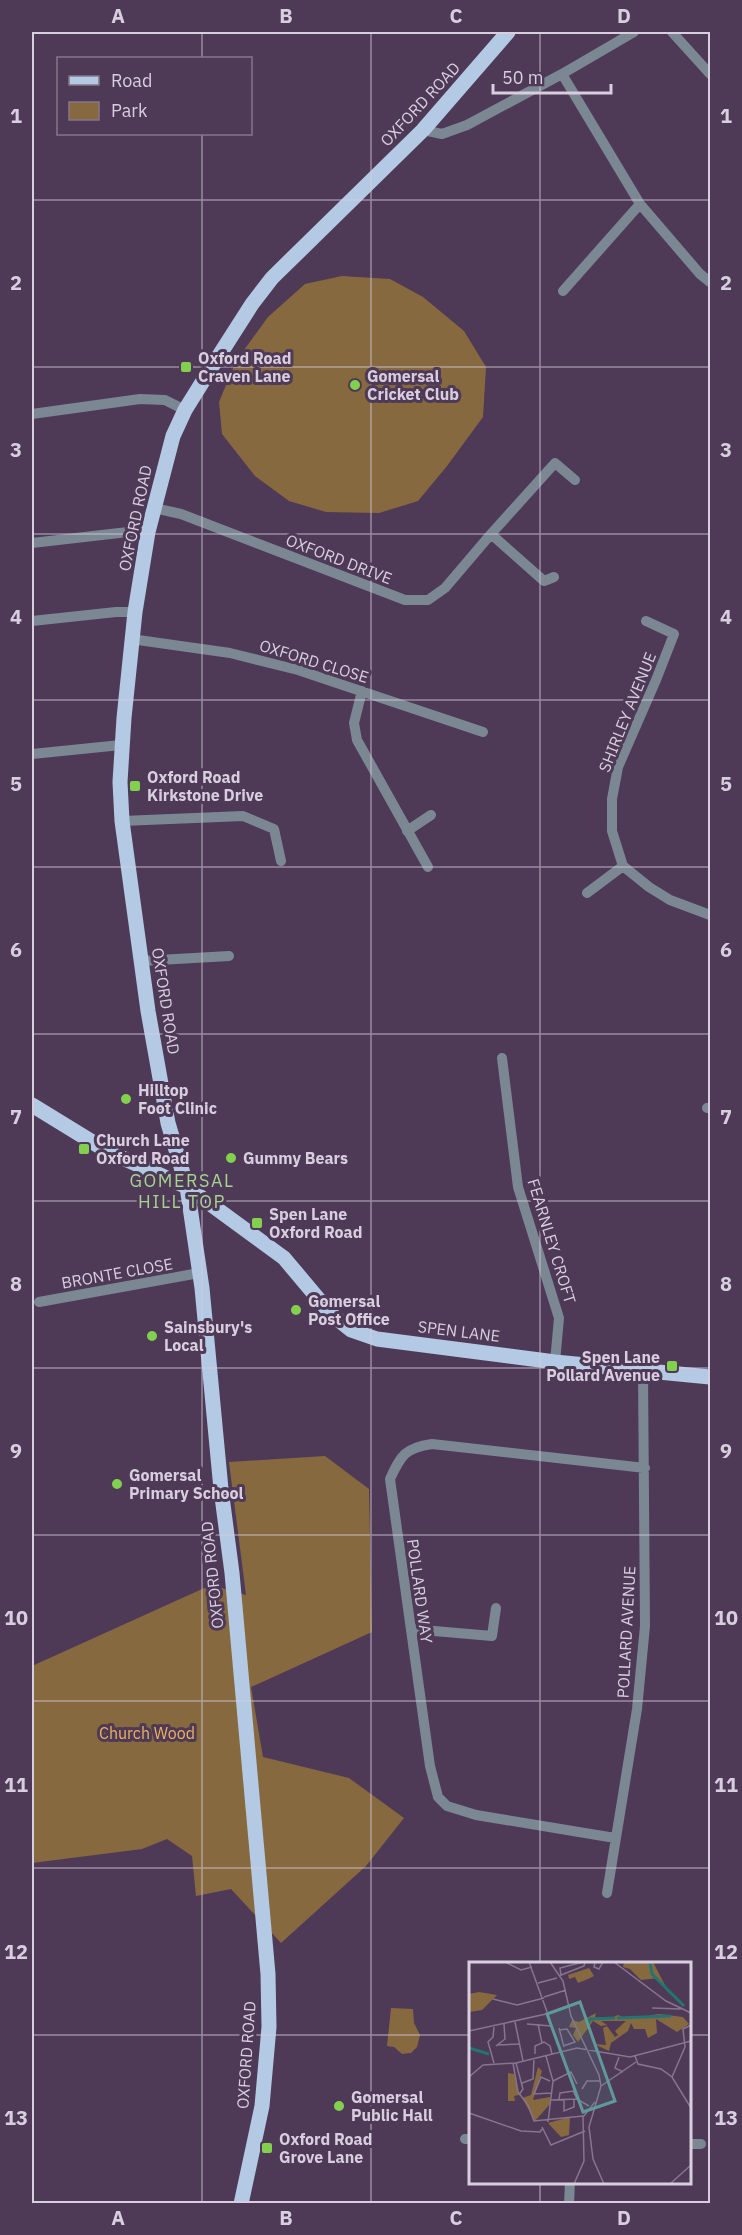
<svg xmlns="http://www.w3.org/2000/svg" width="742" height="2235" font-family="'IBM Plex Sans',sans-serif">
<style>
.green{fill:#87693f}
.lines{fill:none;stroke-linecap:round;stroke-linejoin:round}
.minor{stroke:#7c8794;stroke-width:10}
.major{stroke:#b3c9e4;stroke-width:15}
.grid{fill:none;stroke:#d9cedf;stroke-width:1.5;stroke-opacity:0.55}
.poi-dot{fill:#83d04e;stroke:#4e3a57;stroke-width:2}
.labels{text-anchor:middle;stroke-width:6;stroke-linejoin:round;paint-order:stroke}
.street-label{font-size:16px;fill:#d9cedf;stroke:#4e3a57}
.poi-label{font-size:16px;font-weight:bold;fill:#d9cedf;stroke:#4e3a57;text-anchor:start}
.park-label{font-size:16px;fill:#edb25c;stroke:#4e3a57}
.neighbourhood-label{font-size:18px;letter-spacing:1.5px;fill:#a7d290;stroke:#4e3a57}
.inset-river{fill:none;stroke:#247474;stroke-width:3}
.inset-road{fill:none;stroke:#86758d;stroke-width:1.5}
.view{fill:#60999b;fill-opacity:0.15;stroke:#60999b;stroke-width:3}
.inset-edge{fill:none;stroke:#d9cedf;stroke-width:3}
.neatline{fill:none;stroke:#d9cedf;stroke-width:2}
.grid-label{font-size:20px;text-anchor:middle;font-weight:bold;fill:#d9cedf}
</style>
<rect width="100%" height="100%" fill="#4e3a57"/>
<!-- green -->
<path class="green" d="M 342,276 L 390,279 L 423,297 L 464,331 L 486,367 L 483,417 L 447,466 L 418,501 L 379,513 L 326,512 L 289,501 L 255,476 L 222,434 L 219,402 L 236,361 L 268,317 L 305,284 Z
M 325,1456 L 369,1489 L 372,1632 L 251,1687 L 263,1757 L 349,1778 L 404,1818 L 366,1866 L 281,1943 L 231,1889 L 196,1896 L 192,1856 L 167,1839 L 142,1849 L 32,1863 L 32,1666 L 211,1585 L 246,1595 L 229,1462 Z
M 391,2008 L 413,2009 L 414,2023 L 420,2035 L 417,2047 L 411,2053 L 402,2054 L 394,2047 L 387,2046 Z"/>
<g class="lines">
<!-- minor -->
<path class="minor" d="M 672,32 L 710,74
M 562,74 L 640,204 L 700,274 L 710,282
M 423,130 L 442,134 L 467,125 L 562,74 L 634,32
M 563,291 L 640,204
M 32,414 L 140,399 L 165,400 L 185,410
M 154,508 L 181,514 L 405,600 L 428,600 L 445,588 L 491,534 L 555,463 L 575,480
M 491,534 L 544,581 L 554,577
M 32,543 L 128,532 L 148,532
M 32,621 L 116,612 L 135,612
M 646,621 L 674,634 L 656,680 L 618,767 L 612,799 L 612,831 L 623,866 L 649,887 L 670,900 L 710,915
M 131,639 L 230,653 L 298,670 L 483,732
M 362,691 L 354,723 L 357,740 L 428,867
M 32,754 L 121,745
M 122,821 L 243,816 L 274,829 L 281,861
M 407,831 L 431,815
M 587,893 L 623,866
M 141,961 L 229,956
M 502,1058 L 518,1187 L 559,1318 L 555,1362
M 707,1108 L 710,1108
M 39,1302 L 199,1273
M 411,1629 L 492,1636 L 496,1608
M 615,1838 L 476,1815 L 447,1806 L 438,1797 L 430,1766 L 390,1479 C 401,1455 405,1448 432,1444 L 645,1468
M 607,1893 L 637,1709 L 645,1626 L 643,1371
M 465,2139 L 470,2139
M 690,2144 L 701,2144
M 569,2204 L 570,2182"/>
<!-- major -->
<path class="major" d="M 32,1105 L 107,1151 L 187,1187 L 284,1258 L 331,1314 L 351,1330 L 377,1339 L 555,1362 L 710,1377
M 241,2204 L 262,2106 L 269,2027 L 268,1974 L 232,1573 L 221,1489 L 202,1288 L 187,1187 L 168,1123 L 148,1011 L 122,821 L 120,782 L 124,718 L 135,612 L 148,532 L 173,436 L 185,410 L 213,365 L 252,304 L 272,278 L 423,130 L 508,32"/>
</g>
<!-- grid -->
<path class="grid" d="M 202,32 L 202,58M 371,32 L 371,2204M 540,32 L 540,1964M 202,134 L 202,2204M 32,200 L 710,200M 32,367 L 710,367M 32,534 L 710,534M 32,700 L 710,700M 32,867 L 710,867M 32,1034 L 710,1034M 32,1201 L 710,1201M 32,1368 L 710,1368M 32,1535 L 710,1535M 32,1701 L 710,1701M 32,1868 L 710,1868M 32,2035 L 470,2035M 690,2035 L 710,2035M 540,2182 L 540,2204"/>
<!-- markers -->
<g class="poi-dot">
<rect x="180" y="361" width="12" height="12" rx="3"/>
<circle cx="355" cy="385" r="6"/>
<rect x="129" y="780" width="12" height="12" rx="3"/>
<circle cx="126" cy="1099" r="6"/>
<rect x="78" y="1143" width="12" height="12" rx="3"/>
<circle cx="231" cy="1158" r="6"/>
<rect x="251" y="1217" width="12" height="12" rx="3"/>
<circle cx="296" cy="1310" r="6"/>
<circle cx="152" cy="1336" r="6"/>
<rect x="666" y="1360" width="12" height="12" rx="3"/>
<circle cx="117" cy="1484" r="6"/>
<circle cx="339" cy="2106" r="6"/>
<rect x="261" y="2142" width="12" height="12" rx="3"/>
</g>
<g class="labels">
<!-- street labels -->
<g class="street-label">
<text transform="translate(420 104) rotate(-47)" y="6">OXFORD ROAD</text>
<text transform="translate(135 518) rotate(-78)" y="6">OXFORD ROAD</text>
<text transform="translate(339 559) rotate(21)" y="6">OXFORD DRIVE</text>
<text transform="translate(314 661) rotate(17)" y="6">OXFORD CLOSE</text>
<text transform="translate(627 712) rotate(-68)" y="6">SHIRLEY AVENUE</text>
<text transform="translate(166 1001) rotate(81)" y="6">OXFORD ROAD</text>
<text transform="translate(552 1241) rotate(73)" y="6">FEARNLEY CROFT</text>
<text transform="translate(117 1273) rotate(-10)" y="6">BRONTE CLOSE</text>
<text transform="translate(459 1331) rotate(7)" y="6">SPEN LANE</text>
<text transform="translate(212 1575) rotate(-96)" y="6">OXFORD ROAD</text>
<text transform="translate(420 1591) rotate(82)" y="6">POLLARD WAY</text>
<text transform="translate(626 1632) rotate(-87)" y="6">POLLARD AVENUE</text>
<text transform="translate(246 2055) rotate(-86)" y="6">OXFORD ROAD</text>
</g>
<!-- poi labels -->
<g class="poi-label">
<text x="198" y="364">Oxford Road<tspan x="198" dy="18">Craven Lane</tspan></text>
<text x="367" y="382">Gomersal<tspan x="367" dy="18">Cricket Club</tspan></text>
<text x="147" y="783">Oxford Road<tspan x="147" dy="18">Kirkstone Drive</tspan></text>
<text x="138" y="1096">Hilltop<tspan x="138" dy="18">Foot Clinic</tspan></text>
<text x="96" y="1146">Church Lane<tspan x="96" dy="18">Oxford Road</tspan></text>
<text x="243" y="1164">Gummy Bears</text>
<text x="269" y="1220">Spen Lane<tspan x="269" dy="18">Oxford Road</tspan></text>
<text x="308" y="1307">Gomersal<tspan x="308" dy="18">Post Office</tspan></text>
<text x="164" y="1333">Sainsbury's<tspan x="164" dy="18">Local</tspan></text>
<text x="660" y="1363" text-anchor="end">Spen Lane<tspan x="660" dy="18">Pollard Avenue</tspan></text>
<text x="129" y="1481">Gomersal<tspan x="129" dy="18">Primary School</tspan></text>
<text x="351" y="2103">Gomersal<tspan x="351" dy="18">Public Hall</tspan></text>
<text x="279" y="2145">Oxford Road<tspan x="279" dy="18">Grove Lane</tspan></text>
</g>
<!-- park labels -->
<g class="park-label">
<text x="147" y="1739">Church Wood</text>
</g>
<!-- neighbourhood labels -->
<g class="neighbourhood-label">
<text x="182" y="1187">GOMERSAL<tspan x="182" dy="21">HILL TOP</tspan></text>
</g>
</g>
<!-- overview -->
<g transform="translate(469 1962)">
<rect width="222" height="222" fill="#4e3a57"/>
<path d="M 155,0 L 184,0 L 201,33 L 189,16 L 172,18 L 161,7 L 154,5 ZM 120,6 L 125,14 L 119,17 L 109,21 L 106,15 L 100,17 L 99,13 ZM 10,30 L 28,33 L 13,48 L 0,50 L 0,32 ZM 127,51 L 126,55 L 140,57 L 149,53 L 159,57 L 190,52 L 214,55 L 220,62 L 208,70 L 187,57 L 188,71 L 179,76 L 176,67 L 165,67 L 162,61 L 159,69 L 142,81 L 140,89 L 125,82 L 137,83 L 134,66 L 138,64 L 146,75 L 149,73 L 146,69 L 157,59 L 132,59 L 138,63 L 132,64 L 124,59 L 109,80 L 104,73 L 107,66 L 100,65 L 103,58 L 110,60 ZM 69,105 L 73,109 L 64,138 L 81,135 L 81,142 L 66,159 L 53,136 L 62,133 ZM 39,111 L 45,112 L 50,133 L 45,134 L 46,139 L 39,139 ZM 101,155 L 100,173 L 92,175 L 79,161 Z" fill="#87693f"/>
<path class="inset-river" d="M 181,0 L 183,12 L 215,44M 148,56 L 202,54M 119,62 L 121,57 L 146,56M 0,86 L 20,92"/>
<path class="inset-road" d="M 36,0 L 52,8 L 63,5M 60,0 L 81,58M 81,0 L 94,19 L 102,54 L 130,113 L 132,124 L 120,165 L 124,197 L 135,222M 126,0 L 125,5 L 130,7 L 134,0M 145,0 L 197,39 L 222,51M 92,13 L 115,4 L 116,0M 92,14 L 91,6 L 114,0M 69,21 L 88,16M 75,35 L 97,28M 24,37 L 48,43 L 75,36M 183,46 L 212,47M 46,60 L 54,99M 58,62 L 82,64M 69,62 L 73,81M 25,65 L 24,75 L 19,80 L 25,101M 90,66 L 95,85M 90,68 L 98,67 L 106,80 L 94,84M 0,69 L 86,50M 28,83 L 50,82M 27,84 L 36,77 L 35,62M 66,92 L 66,84 L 75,80 L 81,84 L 83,92M 77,94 L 84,119 L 79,160M 166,94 L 169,102 L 192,107 L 203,115 L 222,146M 150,95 L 146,106 L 154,110M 44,101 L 49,130 L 59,143 L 65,159 L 114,154M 47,101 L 54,127 L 50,133M 0,115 L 14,103 L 47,101 L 108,86 L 161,95 L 222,79M 203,115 L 216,85 L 214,67 L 222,63M 81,119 L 72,115 L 65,132 L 82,131M 84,119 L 102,110 L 108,122M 53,121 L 64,117 L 65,96M 132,124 L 167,100M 113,127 L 118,119 L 131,119M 90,137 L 91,131 L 104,129 L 108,137M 95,137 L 95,149 L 105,145 L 105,137M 82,138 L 108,137 L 120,144M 0,151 L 52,169 L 71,170 L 73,167M 73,165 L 82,183 L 116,169M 105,222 L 115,199 L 114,155 L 126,140M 201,222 L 222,203"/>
<path class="view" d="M 111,40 L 146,139 L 114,150 L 78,52 Z"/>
<rect width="222" height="222" class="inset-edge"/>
</g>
<!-- border -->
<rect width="742" height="2235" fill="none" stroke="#4e3a57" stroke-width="66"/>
<!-- legend -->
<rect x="57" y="57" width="195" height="78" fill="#4e3a57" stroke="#86758d" stroke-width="1.5"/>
<rect x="69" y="76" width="30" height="9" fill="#b3c9e4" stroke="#86758d" stroke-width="1.5"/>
<text x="111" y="87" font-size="18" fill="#d9cedf">Road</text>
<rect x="69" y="102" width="30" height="18" fill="#87693f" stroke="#86758d" stroke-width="1.5"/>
<text x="111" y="117" font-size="18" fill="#d9cedf">Park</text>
<!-- scale -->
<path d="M493 84v9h118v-9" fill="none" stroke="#d9cedf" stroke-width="3"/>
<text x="502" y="84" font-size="18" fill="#d9cedf" stroke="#4e3a57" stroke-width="4.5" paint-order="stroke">50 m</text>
<rect x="33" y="33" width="676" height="2169" class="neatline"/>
<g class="grid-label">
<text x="118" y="23">A</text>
<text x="286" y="23">B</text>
<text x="456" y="23">C</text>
<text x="624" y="23">D</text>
<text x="16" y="123">1</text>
<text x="726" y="123">1</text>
<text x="16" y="290">2</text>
<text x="726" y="290">2</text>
<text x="16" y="457">3</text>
<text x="726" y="457">3</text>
<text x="16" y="624">4</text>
<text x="726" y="624">4</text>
<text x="16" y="791">5</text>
<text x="726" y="791">5</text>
<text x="16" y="957">6</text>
<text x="726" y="957">6</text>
<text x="16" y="1124">7</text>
<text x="726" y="1124">7</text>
<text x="16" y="1291">8</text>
<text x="726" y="1291">8</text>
<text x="16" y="1458">9</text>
<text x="726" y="1458">9</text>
<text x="16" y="1625">10</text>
<text x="726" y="1625">10</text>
<text x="16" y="1792">11</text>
<text x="726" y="1792">11</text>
<text x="16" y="1959">12</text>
<text x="726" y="1959">12</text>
<text x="16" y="2125">13</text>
<text x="726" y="2125">13</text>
<text x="118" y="2225">A</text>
<text x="286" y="2225">B</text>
<text x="456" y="2225">C</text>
<text x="624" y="2225">D</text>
</g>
</svg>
